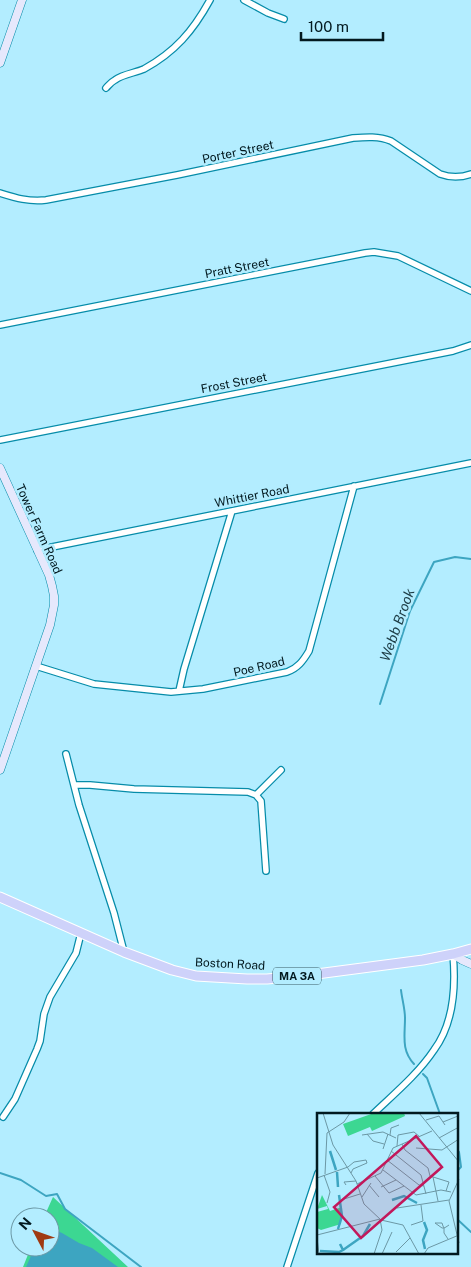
<svg xmlns="http://www.w3.org/2000/svg" width="471" height="1267" font-family="'Public Sans',sans-serif">
<style>
.green{fill:#3cd792}
.water{fill:#3da5c1}
.lines{fill:none;stroke-linecap:round;stroke-linejoin:round}
.stream{stroke:#3da5c1;stroke-width:2}
.street-casing{stroke:#068ca9;stroke-width:8}
.secondary-casing{stroke:#068ca9;stroke-width:9}
.primary-casing{stroke:#fff;stroke-width:11}
.street{stroke:#fff;stroke-width:5.5}
.secondary{stroke:#e6e8fc;stroke-width:8}
.primary{stroke:#ced2fa;stroke-width:9}
.labels{text-anchor:middle;stroke-width:5;stroke-linejoin:round;paint-order:stroke}
.shield{fill:#b3edff;stroke:#375962;stroke-width:1}
.shield-label{font-size:11px;font-weight:bold;fill:#02191f}
.street-label{font-size:12px;fill:#02191f;stroke:#b3edff}
.water-label{font-size:14px;font-style:italic;fill:#1d3c45;stroke:#b3edff}
.inset-river{fill:none;stroke:#3da5c1;stroke-width:2.5}
.inset-road{fill:none;stroke:#6c98a5;stroke-width:1}
.view{fill:#c2185b;fill-opacity:0.15;stroke:#c2185b;stroke-width:2.5}
.inset-edge{fill:none;stroke:#02191f;stroke-width:2.5}
</style>
<rect width="100%" height="100%" fill="#b3edff"/>
<!-- green -->
<path class="green" d="M 53,1197 L 128,1267 L 23,1267 L 31,1247 L 50,1247 L 50,1217 L 44,1217 Z"/>
<!-- water -->
<path class="water" d="M 50,1228 L 62,1233 L 79,1243 L 92,1248 L 118,1267 L 26,1267 L 35,1247 L 50,1247 Z"/>
<g class="lines">
<!-- stream -->
<path class="stream" d="M 380,704 L 410,611 L 434,562 L 455,557 L 471,559
M 401,990 C 402,999 405,1009 405,1018 C 405,1036 401,1050 414,1064
M 423,1074 L 427,1078 L 440,1114
M 457,1150 L 459,1152 L 461,1167 L 457,1171
M 0,1173 L 21,1180 L 46,1196 L 57,1194 L 65,1209 L 141,1267
M 457,1219 L 471,1232"/>
<!-- street casing -->
<g class="street-casing">
<path id="street" d="M 244,0 L 268,13 L 284,19
M 106,88 C 109,85 111,82 115,80 C 123,74 135,73 144,69 C 175,52 193,31 210,0
M 0,193 C 16,198 29,202 46,200 L 177,175 L 353,138 C 366,137 379,136 391,141 L 440,174 C 451,178 460,178 471,174
M 0,325 L 365,253 L 374,252 L 398,256 L 471,291
M 0,440 L 453,351 L 471,345
M 37,550 L 471,463
M 36,666 L 94,684 L 171,692 L 203,689 L 287,672 C 298,668 303,661 309,651 L 354,486
M 179,691 L 184,669 L 232,511
M 66,754 L 79,805 L 114,913 L 124,952
M 75,785 L 90,785 L 134,789 L 248,792 L 256,795
M 266,871 L 261,801 L 256,795 L 281,770
M 373,1114 C 394,1094 418,1074 434,1050 C 454,1023 456,987 453,954
M 3,1117 L 15,1099 L 37,1049 L 40,1041 L 44,1014 L 50,997 L 76,953 L 81,933
M 287,1267 L 318,1173"/>
</g>
<!-- secondary casing -->
<g class="secondary-casing">
<path id="secondary" d="M 0,63 L 22,0
M 0,468 L 49,575 L 52,586 L 54,596 L 54,605 L 50,625 L 0,770
M 453,954 L 462,960 L 471,964"/>
</g>
<!-- primary casing -->
<g class="primary-casing">
<path id="primary" d="M 0,897 L 124,952 L 172,970 L 196,976 L 247,979 L 267,979 L 309,975 L 423,960 L 453,954 L 471,949"/>
</g>
<!-- street -->
<use href="#street" class="street"/>
<!-- secondary -->
<use href="#secondary" class="secondary"/>
<!-- primary -->
<use href="#primary" class="primary"/>
</g>
<g class="labels">
<!-- shield labels -->
<rect class="shield" x="273" y="967.5" width="48" height="17" rx="4"/>
<g class="shield-label">
<text x="297" y="980">MA 3A</text>
</g>
<!-- street labels -->
<g class="street-label">
<text transform="translate(238 152) rotate(-12)" y="4">Porter Street</text>
<text transform="translate(237 268) rotate(-11)" y="4">Pratt Street</text>
<text transform="translate(234 383) rotate(-11)" y="4">Frost Street</text>
<text transform="translate(252 496) rotate(-11)" y="4">Whittier Road</text>
<text transform="translate(39 529) rotate(66)" y="4">Tower Farm Road</text>
<text transform="translate(259 667) rotate(-13)" y="4">Poe Road</text>
<text transform="translate(230 964) rotate(3)" y="4">Boston Road</text>
</g>
<!-- water labels -->
<g class="water-label">
<text transform="translate(397 625) rotate(-70)" y="5">Webb Brook</text>
</g>
</g>
<!-- overview -->
<g transform="translate(317 1113)">
<rect width="141" height="141" fill="#b3edff"/>
<path d="M 57,0 L 87,0 L 88,3 L 55,18 L 53,14 L 31,23 L 26,11 ZM 5,82 L 13,98 L 25,94 L 24,111 L 4,117 L 0,115 L 0,99 L 11,96 L 10,93 L 0,96 Z" fill="#3cd792"/>
<path class="inset-river" d="M 13,38 L 19,57M 20,59 L 21,74M 75,87 L 87,83 L 100,90M 107,109 L 110,117 L 106,127 L 108,136M 21,116 L 25,103 L 22,82M 26,137 L 46,123 L 53,111M 3,138 L 22,139 L 26,137 L 23,131"/>
<path class="inset-road" d="M 6,0 L 16,32 L 39,68 L 47,91 L 64,107 L 86,112 L 102,141M 102,0 L 142,49M 109,7 L 122,3 L 128,12M 126,9 L 141,3M 10,20 L 27,9 L 33,0M 50,21 L 56,28 L 67,31M 45,22 L 66,19 L 79,25M 73,22 L 74,15 L 82,12M 122,25 L 142,14M 85,31 L 88,37 L 111,55 L 113,63 L 132,69 L 129,78M 80,33 L 81,22 L 97,19 L 103,24M 99,35 L 125,37 L 142,26M 66,36 L 71,21M 74,38 L 104,62 L 109,81M 70,47 L 102,72 L 107,73M 31,54 L 37,49 L 49,47 L 50,50 L 36,56 L 34,60M 66,57 L 99,82 L 124,77 L 134,79M 8,61 L 10,20M 7,62 L 13,79 L 10,90M 58,63 L 72,80 L 87,73M 116,64 L 121,88M 0,65 L 31,54M 142,66 L 132,88 L 142,130M 40,71 L 64,60 L 76,35 L 115,18M 29,72 L 27,69 L 39,68M 52,72 L 62,84M 64,74 L 79,67M 45,84 L 54,70M 27,86 L 43,81M 80,95 L 132,87M 94,112 L 106,108 L 104,92M 0,122 L 63,106 L 65,117 L 57,141M 0,125 L 2,141M 131,126 L 127,120 L 127,115 L 126,113 L 125,110 L 118,110 L 125,115 L 127,115 L 129,114 L 132,112M 79,139 L 93,125M 65,141 L 75,119M 107,141 L 111,135 L 142,122"/>
<path class="view" d="M 99,23 L 125,54 L 44,125 L 17,94 Z"/>
<rect width="141" height="141" class="inset-edge"/>
</g>
<!-- north arrow -->
<g transform="translate(35 1232) rotate(311)"><circle r="24" fill="#b3edff" stroke="#6c98a5"/>
<path d="M0-4L9 19L0 12L-9 19Z" fill="#a03a12"/>
<text y="-8" font-size="14" font-weight="bold" text-anchor="middle" fill="#02191f">N</text>
</g>
<!-- scale -->
<path d="M301 32v8h82v-8" fill="none" stroke="#02191f" stroke-width="2.5"/>
<text x="308" y="32" font-size="15" fill="#02191f" stroke="#b3edff" stroke-width="4" paint-order="stroke">100 m</text>
</svg>
